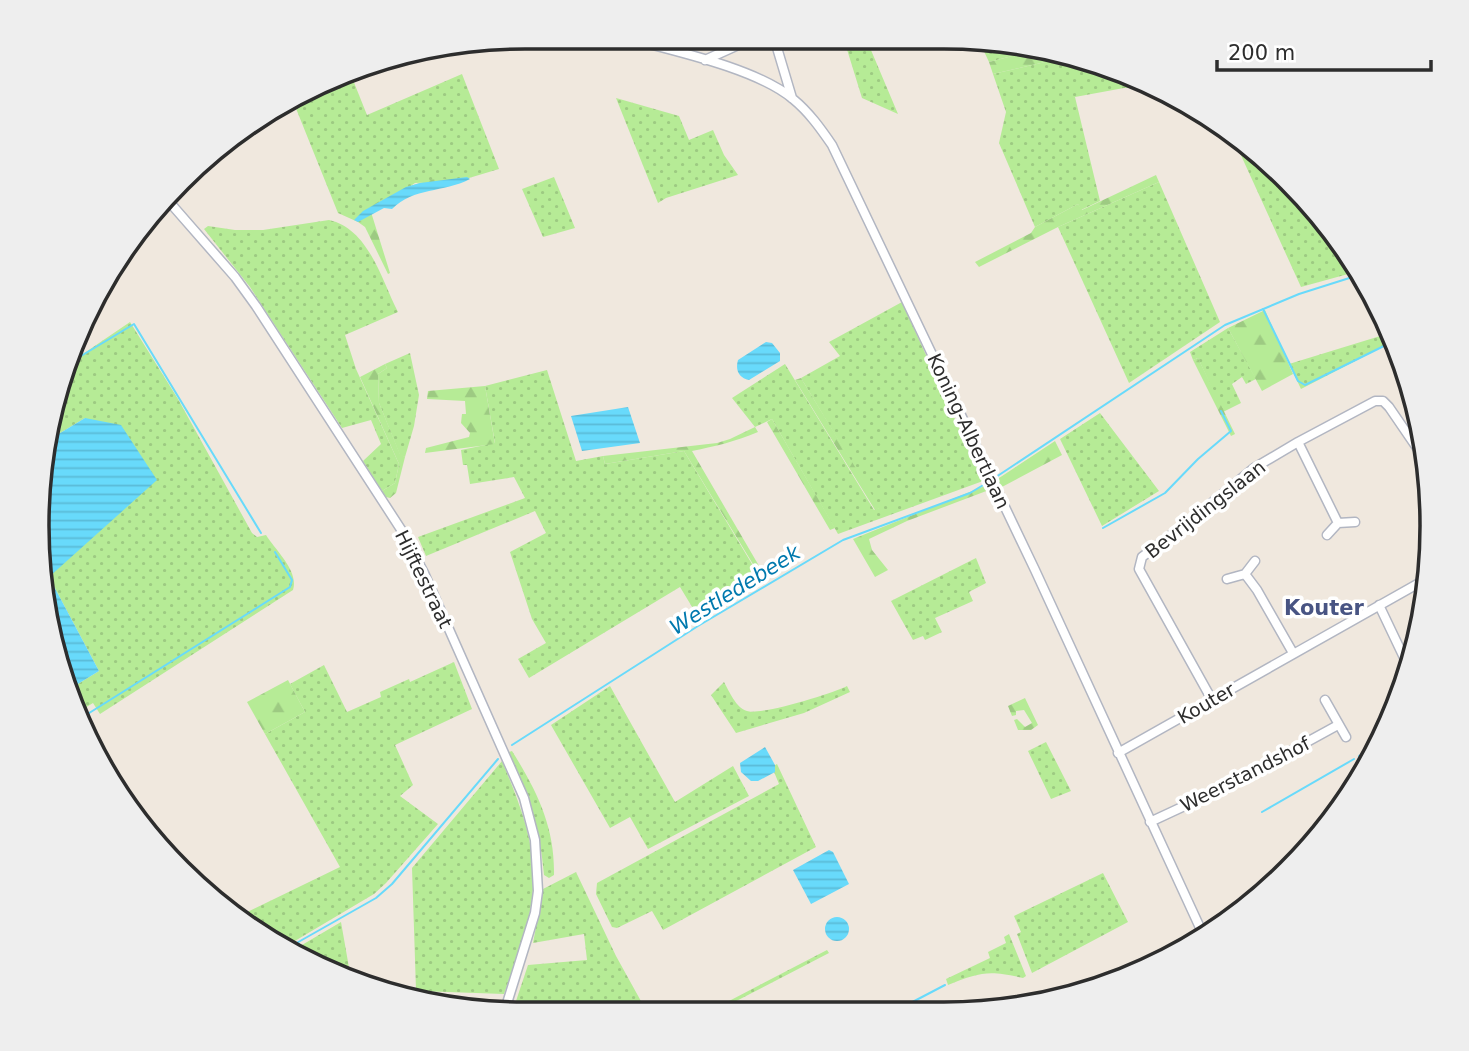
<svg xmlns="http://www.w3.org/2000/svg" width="1469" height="1051" font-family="'DejaVu Sans',sans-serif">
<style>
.grass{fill:url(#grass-dots)}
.forest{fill:url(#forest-firs)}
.water{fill:url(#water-rules)}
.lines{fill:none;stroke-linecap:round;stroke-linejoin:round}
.stream{stroke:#68dafb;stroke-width:2}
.minor-casing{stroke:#b2b6c2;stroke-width:11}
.minor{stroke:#fff;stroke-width:8}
.labels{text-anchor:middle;stroke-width:7;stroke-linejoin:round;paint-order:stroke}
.street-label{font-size:19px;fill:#2d2d2d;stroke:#fff}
.water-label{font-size:21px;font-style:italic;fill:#0079ae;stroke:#fff}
.neighbourhood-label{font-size:21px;font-weight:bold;fill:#485483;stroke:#fff}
.rim{fill:none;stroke:#2d2d2d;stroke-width:3.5}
</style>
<defs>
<pattern id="grass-dots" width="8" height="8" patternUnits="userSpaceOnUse" patternTransform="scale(1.75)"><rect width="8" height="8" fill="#b6eb96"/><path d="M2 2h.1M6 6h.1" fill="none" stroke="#9dca82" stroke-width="1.8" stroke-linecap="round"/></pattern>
<pattern id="forest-firs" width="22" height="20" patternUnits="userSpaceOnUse" patternTransform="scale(1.75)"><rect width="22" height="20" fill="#b6eb96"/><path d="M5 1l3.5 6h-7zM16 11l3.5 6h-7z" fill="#9dca82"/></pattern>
<pattern id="water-rules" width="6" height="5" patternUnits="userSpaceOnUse" patternTransform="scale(1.75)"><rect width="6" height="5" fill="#68dafb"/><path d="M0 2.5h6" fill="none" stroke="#5abbd7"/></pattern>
</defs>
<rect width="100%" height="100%" fill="#f0e8de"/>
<!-- grass -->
<path class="grass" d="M 845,43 L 868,43 L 898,114 L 862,98 Z
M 981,45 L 1039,46 L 1044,48 L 989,62 Z
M 1067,57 L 1147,87 L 1124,88 L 1075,97 L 1100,201 L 1081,210 L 1078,204 L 1035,227 L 999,143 L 1006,112 L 993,74 Z
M 462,74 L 499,169 L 459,181 L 415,183 L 358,222 L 338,213 L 293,101 L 351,75 L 367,115 Z
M 616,98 L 679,116 L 689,140 L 713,130 L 724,155 L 738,175 L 666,198 L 658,203 Z
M 1234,140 L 1311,204 L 1359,271 L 1301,287 Z
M 554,177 L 575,228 L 543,237 L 522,189 Z
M 1159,182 L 1220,322 L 1129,383 L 1058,227 Z
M 329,220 C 369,229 381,279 398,312 L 345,335 L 356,369 L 399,464 L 395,483 L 382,491 L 363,461 L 381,444 L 371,420 L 342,428 L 250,287 L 204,229 L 208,226 L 235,230 L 263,230 Z
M 902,302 L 983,481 L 838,534 L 772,419 L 755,427 L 732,398 L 785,364 L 874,510 L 879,508 L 801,378 L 840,356 L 829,342 Z
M 130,322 L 178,399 L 252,533 L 257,537 L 266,535 C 276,551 299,571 293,590 L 100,714 L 93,703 L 75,714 L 68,690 L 99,671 L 49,577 L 85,418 L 47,441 L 71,362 Z
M 1228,328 L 1256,379 L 1246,384 L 1242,377 L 1232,384 L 1241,403 L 1223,412 L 1198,358 L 1193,360 L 1190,352 Z
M 1390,333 L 1394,341 L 1301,389 L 1289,364 Z
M 410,353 L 419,395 L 414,426 L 405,457 L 400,455 L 379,403 L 378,374 L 387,368 L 385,364 Z
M 547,370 L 576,461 L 603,456 L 605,464 L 684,451 L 758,574 L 763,571 L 767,578 L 700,620 L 680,587 L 529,678 L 518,659 L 546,643 L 532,619 L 510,552 L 546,533 L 535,511 L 426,556 L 418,537 L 525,498 L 514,477 L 470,484 L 467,465 L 463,465 L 461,450 L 495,443 L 485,386 Z
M 1100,413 L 1159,491 L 1102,526 L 1060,439 Z
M 976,558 L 986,583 L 969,592 L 973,601 L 935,618 L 942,632 L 925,640 L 923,636 L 913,640 L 891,601 Z
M 454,662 L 472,709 L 395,745 L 413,785 L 400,796 L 438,824 L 386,883 L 374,894 L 283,948 L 235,918 L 340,867 L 265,734 L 305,712 L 290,684 L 324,665 L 347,712 L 381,697 L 380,692 L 409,679 L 410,682 Z
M 724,682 C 729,691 736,708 747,711 C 760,716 834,693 847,686 L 850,692 L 804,713 L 736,733 L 711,695 Z
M 610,686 L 675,802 L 733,766 L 749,796 L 648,849 L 630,817 L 610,828 L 551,725 Z
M 1046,742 L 1071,791 L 1051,799 L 1028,751 Z
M 512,751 C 537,791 555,827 554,875 L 549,878 L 544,875 C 540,826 528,796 509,752 Z
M 502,761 C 519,802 537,845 533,890 C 530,926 516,960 504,994 L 419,991 L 416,990 L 412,868 Z
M 777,764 L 816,847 L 663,930 L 652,911 L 617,928 L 612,927 L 596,894 L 597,883 L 779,784 L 772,767 Z
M 576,872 L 616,956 L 647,1012 L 639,1012 L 638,1010 L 604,1013 L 512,1013 L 528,965 L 587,960 L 584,934 L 533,943 L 543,889 Z
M 1103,873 L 1128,922 L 1032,973 L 1017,934 L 1021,932 L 1014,916 Z
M 341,922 L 351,979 L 310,964 L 290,952 Z
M 1009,934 L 1026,976 L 1023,978 C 989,970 980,972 948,985 L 946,979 L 990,958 L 988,952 L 1006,943 L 1004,937 Z
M 827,950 L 829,953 L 715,1012 L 708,1012 Z"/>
<!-- forest -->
<path class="forest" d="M 1044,48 L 1067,57 L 993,74 L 989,62 Z
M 1156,175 L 1159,182 L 1058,227 L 979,267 L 975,262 L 1031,233 L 1035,227 L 1078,204 L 1082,210 Z
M 439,178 L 459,181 L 413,194 L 371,212 L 390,273 L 388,274 L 365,227 L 358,222 L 359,215 C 384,196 409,184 439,178 Z
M 1265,310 L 1293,374 L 1262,391 L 1228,328 Z
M 1198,358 L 1235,434 L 1231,436 L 1193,360 Z
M 385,364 L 387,368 L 378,374 L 379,403 L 400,454 L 405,457 L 396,493 L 390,498 L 386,497 L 382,491 L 395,483 L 399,464 L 360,377 Z
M 801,378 L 880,508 L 875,510 L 795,380 Z
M 485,386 L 495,444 L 425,453 L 426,448 L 469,437 L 470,433 L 461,423 L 462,414 L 466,414 L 465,401 L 427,399 L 428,391 Z
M 772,419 L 835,528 L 830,530 L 767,422 Z
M 755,427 L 758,432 C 734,442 716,446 692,451 L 762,571 L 759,574 L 684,451 L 605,464 L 603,456 L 717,443 L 730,439 Z
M 1055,441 L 1062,455 L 1000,488 L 996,480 Z
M 987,485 L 989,490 L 907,521 L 869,539 L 872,550 L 888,570 L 875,577 L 853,539 Z
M 288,680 L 305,712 L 265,734 L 247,702 Z
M 1025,698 L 1038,725 L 1031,730 L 1018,730 L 1014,720 L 1017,719 L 1025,727 L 1032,723 L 1024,710 L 1016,711 L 1016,715 L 1012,716 L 1008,706 Z"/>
<!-- water -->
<path class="water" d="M 467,177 L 470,179 C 443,193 414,187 392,209 L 384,208 L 358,222 L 354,220 L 363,211 L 406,187 L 420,183 Z
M 766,342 L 772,343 L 780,353 L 780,361 L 749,380 C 739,378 735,370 738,360 Z
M 628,407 L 640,443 L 582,451 L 571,416 Z
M 85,418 L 121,425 L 157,480 L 49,577 L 99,671 L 68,690 L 41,589 L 41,461 L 47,441 Z
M 765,747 L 775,765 L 775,772 L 758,781 L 751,781 L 741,772 L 740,763 Z
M 829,850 L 833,852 L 849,884 L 811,904 L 793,870 Z
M825 929a12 12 0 1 1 24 0a12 12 0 1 1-24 0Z"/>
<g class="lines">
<!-- stream -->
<path class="stream" d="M 1263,309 L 1298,381 L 1305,385 L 1394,341
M 71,362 L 134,324 L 261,533
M 996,477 L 1225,325 L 1299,294 L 1362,274
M 1103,528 L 1165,493 L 1198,459 L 1231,431 L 1221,411
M 78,720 L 290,587 L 292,580 L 275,552
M 512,745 L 698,626 L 843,540 L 970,493 L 985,484
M 1359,756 L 1381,742
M 1262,812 L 1354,759
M 286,949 L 376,898 L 392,884 L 498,759
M 901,1011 L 901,1008 L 945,985"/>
<!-- minor casing -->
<g class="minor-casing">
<path id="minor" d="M 630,39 C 675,51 758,69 793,99 C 809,112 821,129 832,145 L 1035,570 L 1202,932
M 775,41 L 792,98
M 705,60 L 747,41
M 165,197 L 235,277 L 256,306 L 402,531 L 424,573 L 524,798 L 535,840 L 538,891 L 535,913 L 504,1013
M 1298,442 L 1338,523
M 1327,535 L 1338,523 L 1355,522
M 1245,574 L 1257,590 L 1293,653
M 1227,579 L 1245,574 L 1255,561
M 1379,605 L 1409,668
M 1212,700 L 1139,569 L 1142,557 L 1191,520 L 1254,468 L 1298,442 L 1375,401 L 1383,401 L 1389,407 L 1428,464
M 1325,700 L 1346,737
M 1118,753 L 1428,578
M 1150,822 L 1223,788 L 1338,725"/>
</g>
<!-- minor -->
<use href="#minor" class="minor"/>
</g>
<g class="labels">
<!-- street labels -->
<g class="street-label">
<text transform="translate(969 431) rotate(65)" y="7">Koning-Albertlaan</text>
<text transform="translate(1205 509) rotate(-38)" y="7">Bevrijdingslaan</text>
<text transform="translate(424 579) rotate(64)" y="7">Hijftestraat</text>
<text transform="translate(1206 703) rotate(-30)" y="7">Kouter</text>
<text transform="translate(1245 774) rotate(-27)" y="7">Weerstandshof</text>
</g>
<!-- water labels -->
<g class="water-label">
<text transform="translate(735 590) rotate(-32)" y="7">Westledebeek</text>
</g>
<!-- neighbourhood labels -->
<g class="neighbourhood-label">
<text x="1324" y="615">Kouter</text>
</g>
</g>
<!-- crop -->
<path d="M0 0H1469V1051H0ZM525 49H944A476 476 0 0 1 1420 525V526A476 476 0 0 1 944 1002H525A476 476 0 0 1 49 526V525A476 476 0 0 1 525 49Z" fill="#eee" fill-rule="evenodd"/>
<path class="rim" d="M525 49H944A476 476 0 0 1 1420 525V526A476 476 0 0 1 944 1002H525A476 476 0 0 1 49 526V525A476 476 0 0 1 525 49Z"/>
<!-- scale -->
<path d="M1217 60v10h214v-10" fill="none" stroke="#2d2d2d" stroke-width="3.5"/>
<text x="1228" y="60" font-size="21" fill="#2d2d2d" stroke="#ffffff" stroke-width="5" paint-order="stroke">200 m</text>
</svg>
